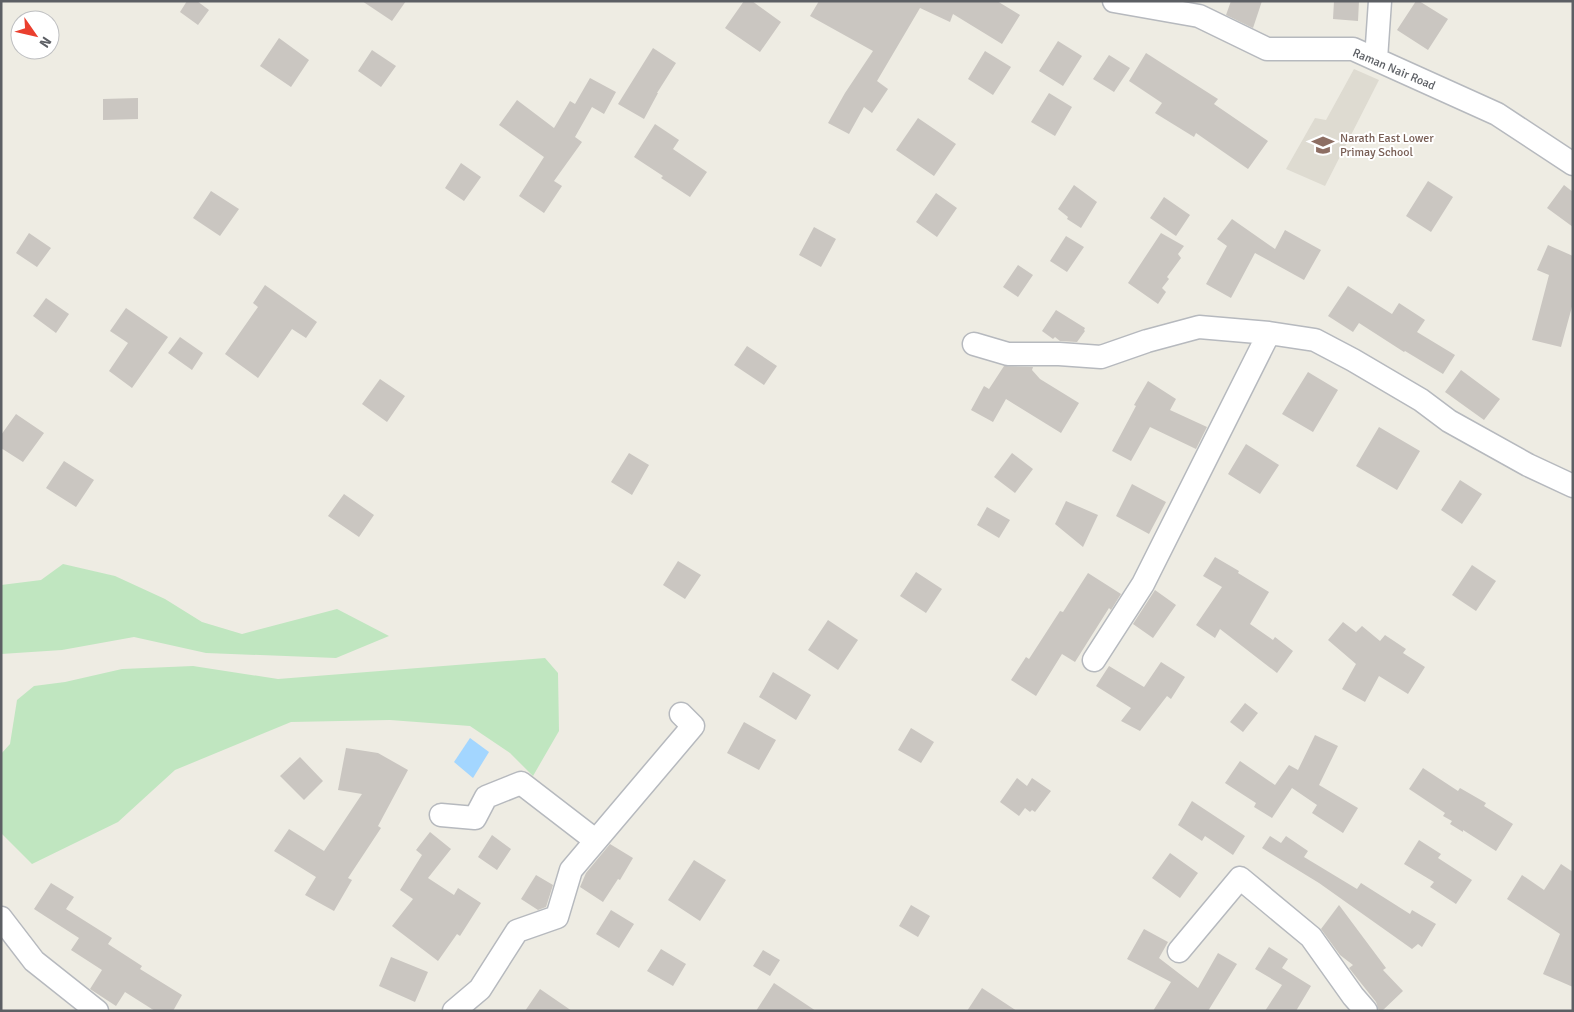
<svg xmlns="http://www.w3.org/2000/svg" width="1574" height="1012" font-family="Signika,sans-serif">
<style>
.education{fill:#dedbd1}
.green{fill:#c0e6c0}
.water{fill:#a3d6ff}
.building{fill:#cac6c1}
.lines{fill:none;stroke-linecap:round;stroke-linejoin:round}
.minor-casing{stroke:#b6b9be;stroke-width:25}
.minor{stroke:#fff;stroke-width:22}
.labels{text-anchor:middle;stroke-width:4;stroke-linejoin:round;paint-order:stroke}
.street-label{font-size:12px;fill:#5c5f64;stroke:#fff}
.education-label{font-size:12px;fill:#785e54;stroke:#fff;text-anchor:start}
</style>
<rect width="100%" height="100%" fill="#eeece3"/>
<!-- education -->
<path class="education" d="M 1354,69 L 1379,80 L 1325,186 L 1286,169 L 1315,118 L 1326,120 Z"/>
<!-- green -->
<path class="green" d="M 63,564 L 115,576 L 165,599 L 202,622 L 242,634 L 337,609 L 389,636 L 336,658 L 206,653 L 134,637 L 62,650 L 1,654 L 1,585 L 41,580 Z
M 545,658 L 558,673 L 559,731 L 533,776 L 510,753 L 470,726 L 390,720 L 291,722 L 175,770 L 118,822 L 32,864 L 1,833 L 1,754 L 10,744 L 17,700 L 34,686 L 65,682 L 122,669 L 193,666 L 278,679 Z"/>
<!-- water -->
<path class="water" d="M 470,738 L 489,752 L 473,778 L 454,762 Z"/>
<!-- building -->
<path class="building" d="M 187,1 L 197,1 L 209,10 L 198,25 L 180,12 Z
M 362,1 L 406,1 L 392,21 Z
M 744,1 L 752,1 L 781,22 L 760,52 L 725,28 Z
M 819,1 L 997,1 L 1020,15 L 1002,44 L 953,14 L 950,22 L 920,8 L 877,81 L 888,89 L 872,113 L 864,107 L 849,134 L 828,123 L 845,93 L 873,51 L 810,16 Z
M 1231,1 L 1262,1 L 1253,28 L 1226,15 Z
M 1334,1 L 1359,1 L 1358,21 L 1333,19 Z
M 1416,1 L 1419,1 L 1448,19 L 1428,50 L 1397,30 Z
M 279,38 L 309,60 L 291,87 L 260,66 Z
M 1058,41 L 1082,56 L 1063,86 L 1039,71 Z
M 653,48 L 676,63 L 657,93 L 658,93 L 644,119 L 618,104 Z
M 372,50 L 396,66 L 381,87 L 358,71 Z
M 985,51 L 1011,67 L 993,95 L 968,79 Z
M 1146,53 L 1218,99 L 1214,104 L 1268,141 L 1248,169 L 1196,133 L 1194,137 L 1155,113 L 1162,103 L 1129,81 Z
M 1109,55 L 1130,68 L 1114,92 L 1093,79 Z
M 590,78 L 616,92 L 604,114 L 592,107 L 575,137 L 582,142 L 554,181 L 562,186 L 544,213 L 519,196 L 544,157 L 499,125 L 517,100 L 554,128 L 570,101 L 575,104 Z
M 1049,93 L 1072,107 L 1055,136 L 1031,122 Z
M 138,98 L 138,119 L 103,120 L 103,99 Z
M 918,118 L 956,144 L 934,176 L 896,150 Z
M 655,124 L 679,140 L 673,149 L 707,172 L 690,197 L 661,178 L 663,176 L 634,157 Z
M 461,163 L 481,177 L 464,201 L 445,188 Z
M 1428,181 L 1453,197 L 1431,232 L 1406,216 Z
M 1074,185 L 1097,202 L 1081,228 L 1067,219 L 1068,217 L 1058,209 Z
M 1564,185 L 1573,192 L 1573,227 L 1547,208 Z
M 211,191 L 239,209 L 220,236 L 193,218 Z
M 936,193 L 957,208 L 937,237 L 916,222 Z
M 1164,197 L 1190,215 L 1176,236 L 1150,218 Z
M 1232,219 L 1275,249 L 1285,230 L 1321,250 L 1304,280 L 1255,253 L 1231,298 L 1206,284 L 1227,246 L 1217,239 Z
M 814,227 L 836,239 L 821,267 L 799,255 Z
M 29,233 L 51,248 L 37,267 L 16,253 Z
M 1161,233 L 1184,246 L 1178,254 L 1181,258 L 1167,277 L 1169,279 L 1162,288 L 1166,292 L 1158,304 L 1128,283 Z
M 1066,236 L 1084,247 L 1067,272 L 1050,261 Z
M 1548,245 L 1573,256 L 1573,303 L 1561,347 L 1532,340 L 1549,275 L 1537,270 Z
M 1018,265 L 1033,275 L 1018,297 L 1003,287 Z
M 265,285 L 317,322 L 306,338 L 292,329 L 258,378 L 225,354 L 258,307 L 253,303 Z
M 1348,286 L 1392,314 L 1399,303 L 1425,320 L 1417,332 L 1455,355 L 1443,374 L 1405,351 L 1404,352 L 1359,323 L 1353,332 L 1328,316 Z
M 46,298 L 69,314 L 56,333 L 33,316 Z
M 126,308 L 168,337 L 132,388 L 109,371 L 128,343 L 110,331 Z
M 1056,310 L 1085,328 L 1084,330 L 1085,331 L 1077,342 L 1060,341 L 1055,337 L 1053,339 L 1042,331 Z
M 180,337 L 203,353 L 192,370 L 168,353 Z
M 747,346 L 777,366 L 764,385 L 734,365 Z
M 1004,366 L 1033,367 L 1032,370 L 1040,379 L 1079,403 L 1061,433 L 1006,399 L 993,422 L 971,410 L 984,386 L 989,389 Z
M 1461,370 L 1500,399 L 1484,420 L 1445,392 Z
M 1308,372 L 1338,390 L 1313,432 L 1282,414 Z
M 380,379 L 405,396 L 387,422 L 362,404 Z
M 1148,381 L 1176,399 L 1170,410 L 1207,427 L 1196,449 L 1150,427 L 1131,461 L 1112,451 L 1136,406 L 1134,405 Z
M 16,414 L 44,433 L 23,462 L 1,448 L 1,435 Z
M 1379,427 L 1420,451 L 1397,490 L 1356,466 Z
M 1246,444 L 1279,465 L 1260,494 L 1228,474 Z
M 629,453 L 649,465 L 632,495 L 611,482 Z
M 1012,453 L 1033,469 L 1015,493 L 994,477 Z
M 64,461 L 94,480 L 76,507 L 46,488 Z
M 1460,480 L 1482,494 L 1462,524 L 1441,510 Z
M 1132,484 L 1166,502 L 1149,534 L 1116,516 Z
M 344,494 L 374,515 L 359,537 L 328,516 Z
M 1066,501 L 1098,515 L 1083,547 L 1055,524 Z
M 987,507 L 1010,520 L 999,538 L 977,525 Z
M 1215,557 L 1239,571 L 1238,573 L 1269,592 L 1250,624 L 1273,640 L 1275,637 L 1293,651 L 1277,673 L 1220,629 L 1215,638 L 1196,625 L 1222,587 L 1203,576 Z
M 678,561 L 701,575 L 685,599 L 663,585 Z
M 1472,565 L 1496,581 L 1476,611 L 1452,595 Z
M 916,572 L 942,589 L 926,613 L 900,596 Z
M 1088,573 L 1121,594 L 1111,610 L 1109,608 L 1075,662 L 1062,654 L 1036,696 L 1011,680 L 1026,657 L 1029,659 L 1060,611 L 1063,612 Z
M 1155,590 L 1176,605 L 1153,638 L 1133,624 Z
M 828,620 L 858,640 L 838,670 L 808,650 Z
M 1343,622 L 1356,632 L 1362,626 L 1380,641 L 1385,635 L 1406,649 L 1403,653 L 1425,667 L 1408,694 L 1379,676 L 1365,702 L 1342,689 L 1356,664 L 1328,640 Z
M 1161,662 L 1185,677 L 1171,699 L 1167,696 L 1140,731 L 1121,721 L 1131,708 L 1096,686 L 1109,666 L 1144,687 Z
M 773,672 L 811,695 L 796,720 L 759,697 Z
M 1245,703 L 1258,713 L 1243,732 L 1230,722 Z
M 744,722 L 776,740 L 759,770 L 727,753 Z
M 911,728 L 934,742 L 921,763 L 898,750 Z
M 1315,735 L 1338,746 L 1319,785 L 1358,808 L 1343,833 L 1312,813 L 1317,805 L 1292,788 L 1272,818 L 1254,807 L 1256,803 L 1225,783 L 1240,761 L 1275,785 L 1289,765 L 1298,770 Z
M 346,748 L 378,753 L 408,770 L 378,826 L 381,828 L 348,878 L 352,880 L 334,911 L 305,895 L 316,877 L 274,851 L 289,829 L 324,851 L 362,794 L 338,790 Z
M 300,757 L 323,781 L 304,800 L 280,776 Z
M 1423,768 L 1458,791 L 1460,788 L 1486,803 L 1484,806 L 1513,824 L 1496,851 L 1463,830 L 1463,832 L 1450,824 L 1452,821 L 1443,816 L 1445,813 L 1409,789 Z
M 1017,778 L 1027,786 L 1032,778 L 1051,791 L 1035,812 L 1032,810 L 1030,812 L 1025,808 L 1019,816 L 1000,802 Z
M 1192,801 L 1245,836 L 1233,855 L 1205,836 L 1202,841 L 1178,825 Z
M 430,832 L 451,849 L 428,878 L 454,895 L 458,888 L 481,903 L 460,936 L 457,934 L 438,961 L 392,926 L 413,899 L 400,890 L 422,855 L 416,850 Z
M 492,835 L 511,849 L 497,870 L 478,857 Z
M 1270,836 L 1281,843 L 1286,836 L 1308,851 L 1304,857 L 1357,889 L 1361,883 L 1410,914 L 1412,910 L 1436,924 L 1422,947 L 1418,944 L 1412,949 L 1319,883 L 1262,848 Z
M 1419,840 L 1441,854 L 1438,858 L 1472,880 L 1456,904 L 1430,887 L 1434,882 L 1404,864 Z
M 610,844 L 633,858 L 620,880 L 618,879 L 603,902 L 580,887 L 586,873 Z
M 1170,853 L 1198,873 L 1180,898 L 1152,878 Z
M 694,860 L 726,880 L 700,921 L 668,900 Z
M 1561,864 L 1573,872 L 1573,987 L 1543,974 L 1560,934 L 1507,899 L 1522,875 L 1544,890 Z
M 536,875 L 553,885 L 546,907 L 538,910 L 521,899 Z
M 51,883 L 74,897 L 66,909 L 112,938 L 108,944 L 142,966 L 140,969 L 182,995 L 173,1011 L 155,1011 L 125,992 L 116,1006 L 90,989 L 102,970 L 71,950 L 79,938 L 34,909 Z
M 911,905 L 930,916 L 918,937 L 899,926 Z
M 1339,905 L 1386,968 L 1383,970 L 1403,991 L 1382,1011 L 1379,1011 L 1376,1002 L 1349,968 L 1353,965 L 1340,955 L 1321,929 Z
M 611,910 L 634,924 L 619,948 L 596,934 Z
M 1144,929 L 1168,942 L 1159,958 L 1198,988 L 1218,953 L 1237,964 L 1208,1011 L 1153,1011 L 1171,982 L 1127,959 Z
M 1269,947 L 1288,959 L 1282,968 L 1311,986 L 1296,1011 L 1265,1011 L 1282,985 L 1255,969 Z
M 661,949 L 686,964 L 673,986 L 647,971 Z
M 763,950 L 780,960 L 770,976 L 753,966 Z
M 391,957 L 428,972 L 415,1002 L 379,986 Z
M 774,983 L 816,1011 L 756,1011 Z
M 982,988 L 1017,1011 L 967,1011 Z
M 540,989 L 572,1011 L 525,1011 Z"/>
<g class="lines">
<!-- minor casing -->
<g class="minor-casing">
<path id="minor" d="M 1114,1 L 1199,16 L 1267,49 L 1353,49 L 1497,114 L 1573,164
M 1376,59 L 1380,1
M 974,344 L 1008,354 L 1059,354 L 1101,357 L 1147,341 L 1199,327 L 1269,333 L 1315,340 L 1353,360 L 1421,400 L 1449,421 L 1528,465 L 1573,486
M 1094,660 L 1143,584 L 1269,333
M 441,815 L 475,818 L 486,797 L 521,783 L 595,840
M 1,918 L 34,961 L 97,1011
M 1179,951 L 1240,878 L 1311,937 L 1353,996 L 1366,1011
M 454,1011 L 480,989 L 517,931 L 557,917 L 571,870 L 693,726 L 681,714"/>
</g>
<!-- minor -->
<use href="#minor" class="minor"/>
</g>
<!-- icons -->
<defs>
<g id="school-bare" transform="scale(1.725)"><path d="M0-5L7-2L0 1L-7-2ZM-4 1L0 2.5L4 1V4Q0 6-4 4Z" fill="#8d6e63" stroke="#fff" stroke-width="2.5" paint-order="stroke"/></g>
</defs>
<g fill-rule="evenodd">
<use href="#school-bare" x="1323" y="145"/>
</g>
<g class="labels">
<!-- street labels -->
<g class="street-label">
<text transform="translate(1394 69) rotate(23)" y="4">Raman Nair Road</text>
</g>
<!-- education labels -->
<g class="education-label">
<text x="1340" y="142">Narath East Lower<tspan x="1340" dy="14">Primay School</tspan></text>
</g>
</g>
<!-- border -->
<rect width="1574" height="1012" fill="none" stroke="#5c5f64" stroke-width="5"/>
<!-- north arrow -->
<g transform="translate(35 35) rotate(124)"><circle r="24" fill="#ffffff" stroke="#bebfc1"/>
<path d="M0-4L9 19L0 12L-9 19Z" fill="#ea3f2e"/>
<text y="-8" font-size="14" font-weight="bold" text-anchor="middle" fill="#5c5f64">N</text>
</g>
</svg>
